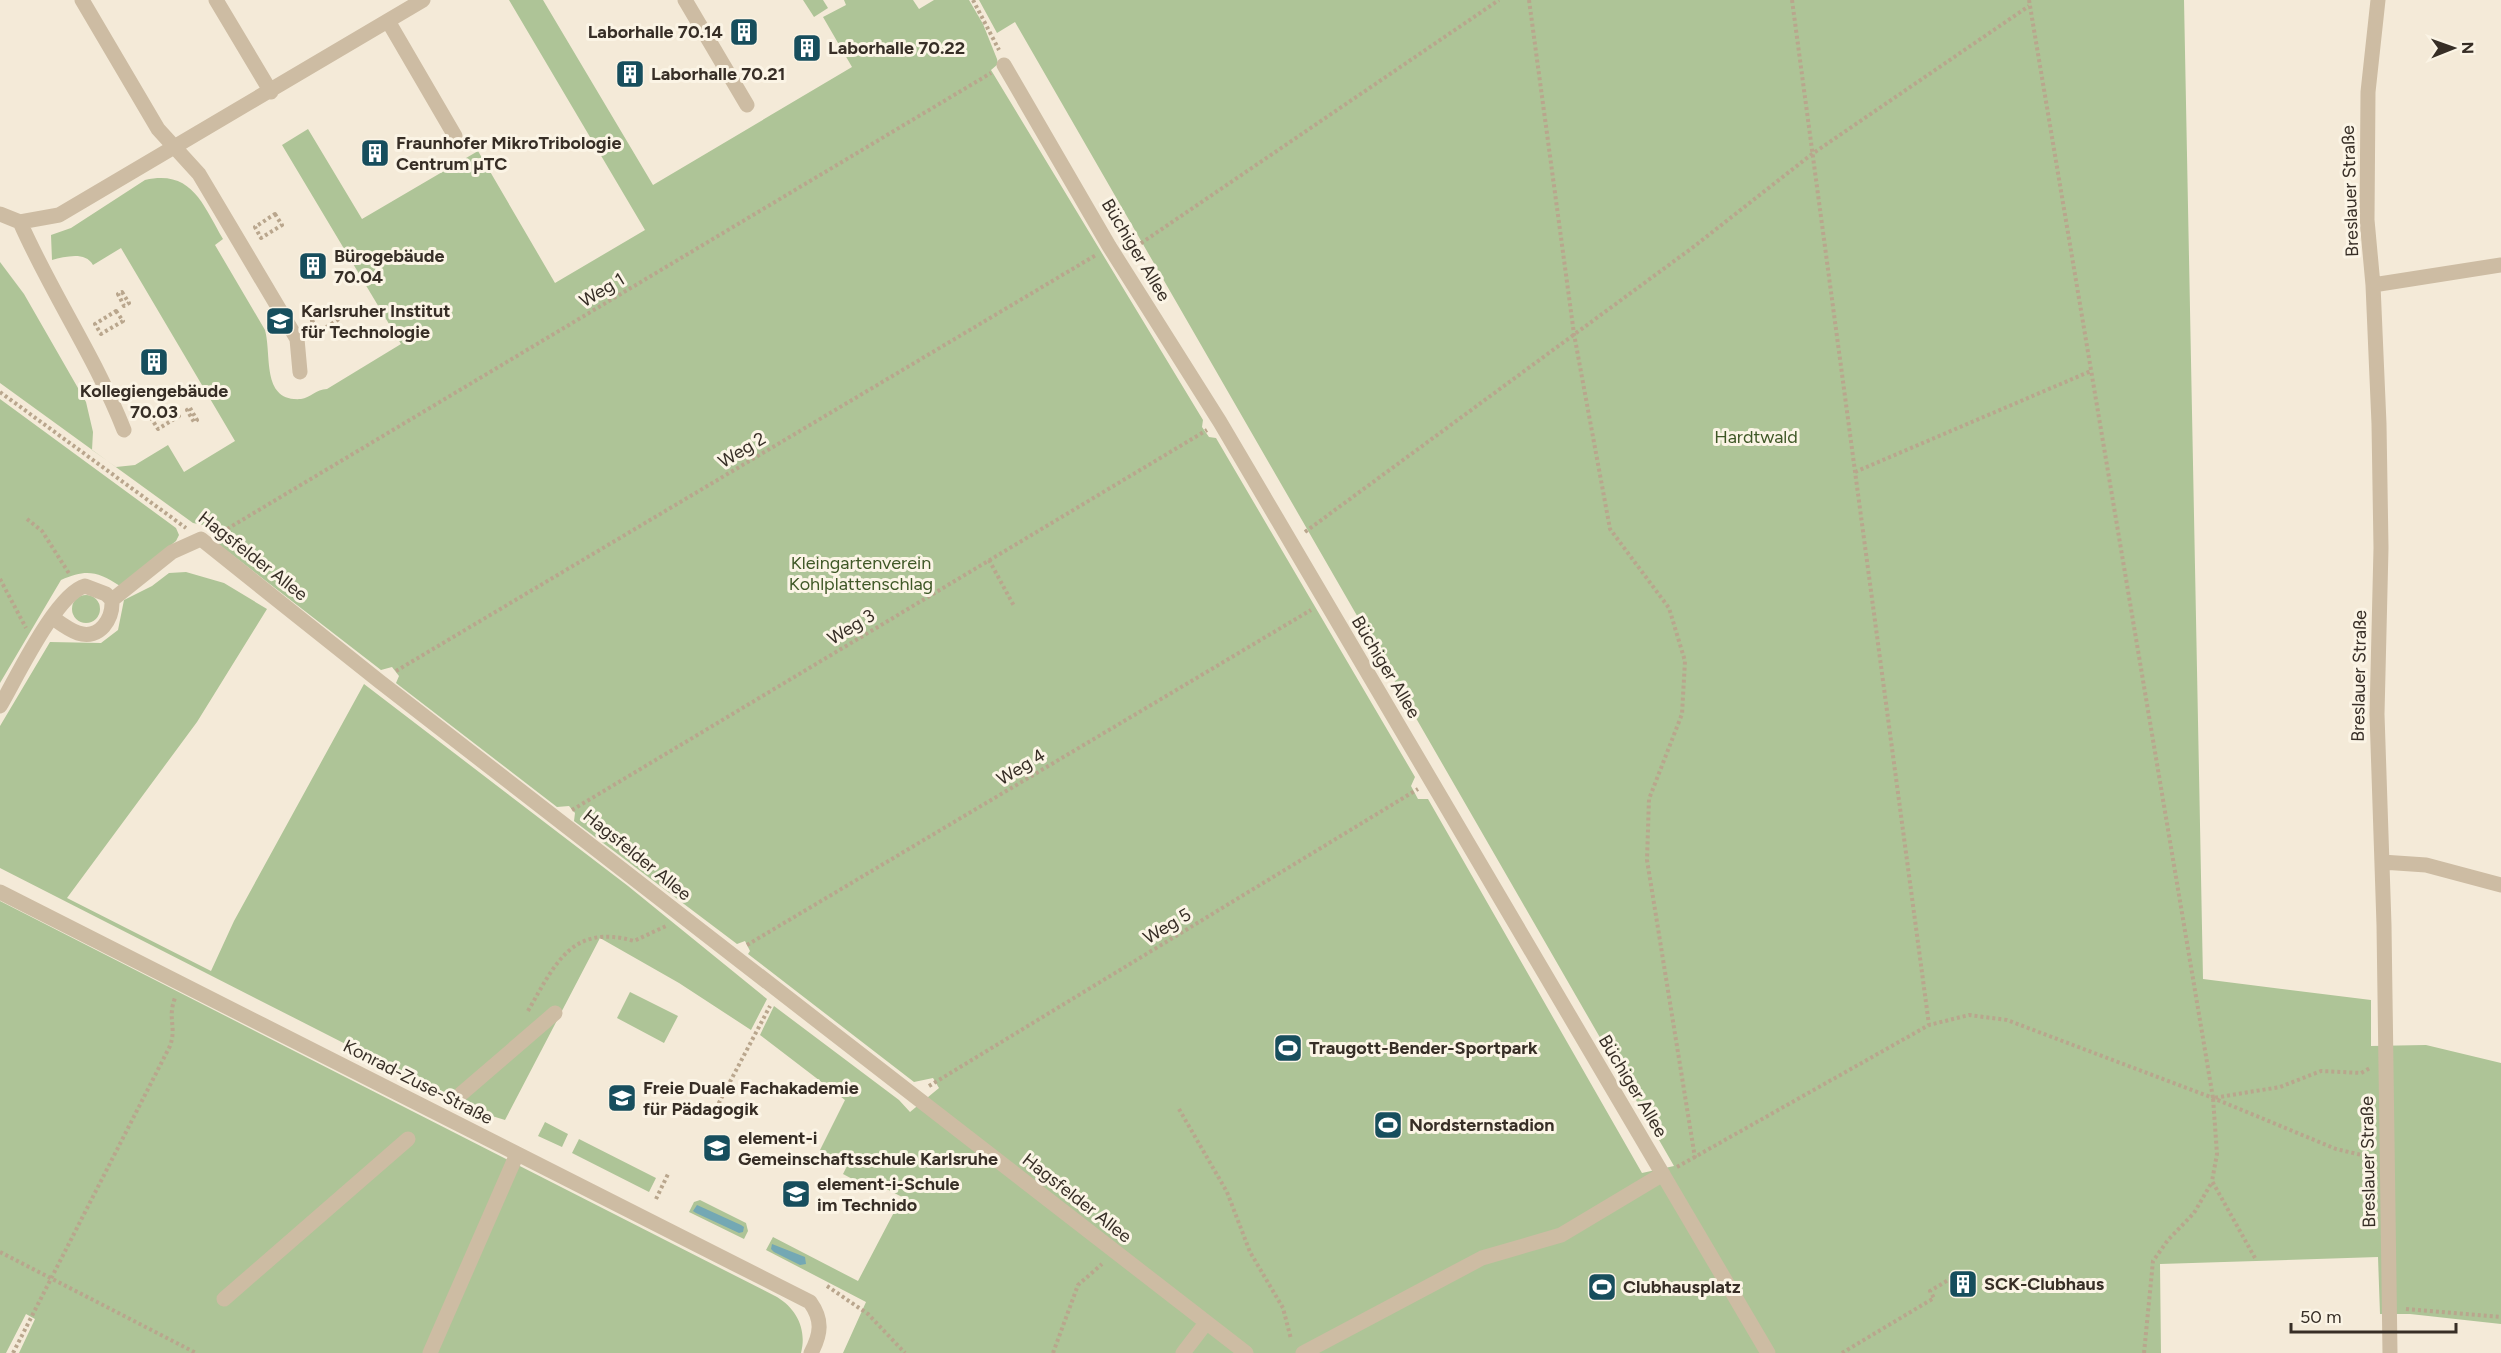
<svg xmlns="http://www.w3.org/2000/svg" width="2501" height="1353" font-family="Figtree,sans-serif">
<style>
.green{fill:#aec497}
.water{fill:#74a8b4}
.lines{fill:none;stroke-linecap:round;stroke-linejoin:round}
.path{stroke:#b9a68d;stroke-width:4;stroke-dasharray:3 3;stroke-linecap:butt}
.minor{stroke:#cdbca3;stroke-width:15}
.labels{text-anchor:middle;stroke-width:6;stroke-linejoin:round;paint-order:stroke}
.poi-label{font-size:18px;font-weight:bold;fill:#372e26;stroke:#fbf4e5;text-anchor:start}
.street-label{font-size:18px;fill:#372e26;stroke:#fbf4e5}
.park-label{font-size:18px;fill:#3f5827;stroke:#fbf4e5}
</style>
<rect width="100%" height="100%" fill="#f4ead8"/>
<!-- green -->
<path class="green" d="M 509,0 L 543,0 L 653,185 L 852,67 L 823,17 L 846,5 L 844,0 L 913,0 L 919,9 L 934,0 L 969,0 L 983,24 L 997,59 L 998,64 L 991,70 L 1203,420 L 1202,427 L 1209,437 L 1216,438 L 1415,777 L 1411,786 L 1418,799 L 1428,799 L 1642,1173 L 1674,1166 L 1015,22 L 997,33 L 979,0 L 2184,0 L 2203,979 L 2371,1000 L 2371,1046 L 2426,1045 L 2501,1063 L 2501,1324 L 2410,1314 L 2380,1314 L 2378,1257 L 2160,1264 L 2161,1353 L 843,1353 L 866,1302 L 766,1250 L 773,1237 L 858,1281 L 902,1197 L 879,1185 L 875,1191 L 843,1174 L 846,1168 L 818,1154 L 845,1100 L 760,1035 L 774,1006 L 899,1100 L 910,1112 L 939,1088 L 933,1078 L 914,1082 L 748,954 L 750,951 L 745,941 L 737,944 L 574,821 L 575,813 L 569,806 L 557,807 L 396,683 L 399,676 L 392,667 L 381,670 L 218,544 L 228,536 L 220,524 L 213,527 L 193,523 L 0,383 L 0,262 L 24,294 L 86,402 L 93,432 L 92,450 L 116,467 L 135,465 L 168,445 L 184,472 L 235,441 L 121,248 L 93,265 C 85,251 65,257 52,260 L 51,235 L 71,228 L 145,180 C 192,169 203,205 223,239 L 215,245 L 265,330 C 272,356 261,402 301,399 C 310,398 316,389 327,389 L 401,344 L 282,145 L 308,129 L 362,219 L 478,151 L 555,283 L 645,230 Z
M 803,0 L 823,0 L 828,8 L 814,17 Z
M 0,399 L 176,528 L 179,535 L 176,541 L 120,586 C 97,571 86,569 61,580 L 0,683 Z
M 186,572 L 224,583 L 267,609 L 197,722 L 67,898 L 211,971 L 234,921 L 364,684 L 628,886 L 767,999 L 751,1030 L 679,983 L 600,938 L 505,1120 L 479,1112 L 0,868 L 0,726 L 50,642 L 101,643 L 118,630 L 124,600 L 152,586 L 169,573 Z
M72 609a14 14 0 1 1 28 0a14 14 0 1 1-28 0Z
M 0,901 L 777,1297 C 797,1309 807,1330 801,1353 L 19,1353 L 35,1319 L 26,1314 L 6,1353 L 0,1353 Z
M 630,992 L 678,1016 L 664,1043 L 617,1018 Z
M 545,1122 L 568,1134 L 562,1147 L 538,1136 Z
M 579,1139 L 656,1178 L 649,1192 L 572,1153 Z
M 700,1200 L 746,1223 L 748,1231 L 744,1239 L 689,1212 L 694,1202 Z"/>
<!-- water -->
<path class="water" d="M 697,1205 L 741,1225 L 744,1227 L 743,1232 L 739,1233 L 696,1213 L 693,1211 Z
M 772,1244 L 805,1257 L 806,1264 L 800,1265 L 774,1252 L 771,1249 Z"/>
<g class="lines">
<!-- path -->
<path class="path" d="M 973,0 L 999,50
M 1529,0 L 1574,334 L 1610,529 L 1669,608 L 1685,661 L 1682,714 L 1649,799 L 1647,860 L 1695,1158
M 1792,0 L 1929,1025
M 2029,0 L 2213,1098
M 275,214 L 282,225 L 261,238 L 255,227 Z
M 1131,250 L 1499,0
M 122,292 L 129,303 L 124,306 L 118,294 Z
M 333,309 L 339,319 L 319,332 L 312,321 Z
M 116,311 L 123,321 L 101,334 L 95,324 Z
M 0,392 L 186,528
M 173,405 L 179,416 L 158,429 L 151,418 Z
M 190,408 L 197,420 L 194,422 L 187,410 Z
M 1855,472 L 2091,371
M 27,519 L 42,531 L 70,575
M 222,532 L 991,73
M 1305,532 L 1692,248 L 1812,154 L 2029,6
M 989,560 L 1014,606
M 0,579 L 26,628
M 396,671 L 1096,255
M 572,810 L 1207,430
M 747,945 L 1311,610
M 528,1011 C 555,964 572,923 634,941 L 666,926
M 929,1086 L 1418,789
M 1179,1109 L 1227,1192 L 1250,1252 L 1283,1308 L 1291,1339
M 713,1114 L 770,1006
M 1677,1167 L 1929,1025 L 1969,1015 L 2007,1020 L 2213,1098 L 2336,1149 L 2370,1157
M 656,1199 L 669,1172
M 0,1252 L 196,1353
M 2255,1258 L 2212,1181 L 2217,1154 L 2213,1098 L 2280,1087 L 2321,1071 L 2361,1073 L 2370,1068
M 827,1286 L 868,1314 L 905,1353
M 2406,1309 L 2501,1317
M 13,1353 L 170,1046 C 177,1026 167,1019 175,998
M 1053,1353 L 1078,1285 L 1102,1264
M 1842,1353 L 1934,1298 L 1930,1291 L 1955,1276
M 2144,1353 L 2153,1261 L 2168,1240 L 2194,1213 L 2212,1182"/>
<!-- minor -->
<path class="minor" d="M 82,0 L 158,129 L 199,174 L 297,339 L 300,372
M 216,0 L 271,92
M 685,0 L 747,105
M 2378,0 L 2368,92 L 2367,220 L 2373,285 L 2379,424 L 2381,548 L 2377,714 L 2384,925 L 2390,1353
M 388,21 L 455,136
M 1004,65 L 1109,246 L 1220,422 L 1768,1353
M 0,214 L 20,222 L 59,215 L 423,0
M 20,222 C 51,293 96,358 124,430
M 2373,285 L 2501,265
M 112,600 L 172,552 L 201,539 L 379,681 L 1246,1353
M 0,706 C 16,679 56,594 85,586 L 106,594 L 112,600 C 113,619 100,640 78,633 C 69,630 60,623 53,618
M 2382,862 L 2426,865 L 2501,885
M 0,892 L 810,1302 C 823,1320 821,1334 811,1353
M 461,1094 L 555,1013
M 224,1299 L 408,1139
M 430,1353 L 517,1154
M 1183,1353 L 1206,1323
M 1303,1353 L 1482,1258 L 1561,1235 L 1663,1174"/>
</g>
<!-- icons -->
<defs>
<g id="building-square" transform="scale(1.5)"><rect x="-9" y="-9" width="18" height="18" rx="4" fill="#174e5d" stroke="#fbf4e5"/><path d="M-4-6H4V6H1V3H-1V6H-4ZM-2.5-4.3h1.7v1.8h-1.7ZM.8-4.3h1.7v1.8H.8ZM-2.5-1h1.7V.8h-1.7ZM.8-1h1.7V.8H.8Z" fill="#fff"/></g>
<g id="university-square" transform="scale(1.5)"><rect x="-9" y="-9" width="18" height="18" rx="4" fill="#174e5d" stroke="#fbf4e5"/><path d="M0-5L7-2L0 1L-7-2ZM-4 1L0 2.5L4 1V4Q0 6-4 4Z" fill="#fff"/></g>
<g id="stadium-square" transform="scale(1.5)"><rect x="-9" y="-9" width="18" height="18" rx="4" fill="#174e5d" stroke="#fbf4e5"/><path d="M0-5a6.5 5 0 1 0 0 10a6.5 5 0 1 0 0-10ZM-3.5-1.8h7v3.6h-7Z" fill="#fff"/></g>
<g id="school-square" transform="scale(1.5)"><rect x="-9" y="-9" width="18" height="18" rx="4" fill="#174e5d" stroke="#fbf4e5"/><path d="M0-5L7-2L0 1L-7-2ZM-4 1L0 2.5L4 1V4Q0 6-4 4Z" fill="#fff"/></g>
</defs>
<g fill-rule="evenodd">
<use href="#building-square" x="744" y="32"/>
<use href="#building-square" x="807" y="48"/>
<use href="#building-square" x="630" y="74"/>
<use href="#building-square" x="375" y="153"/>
<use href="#building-square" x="313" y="266"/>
<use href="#university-square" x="280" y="321"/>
<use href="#building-square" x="154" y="362"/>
<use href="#stadium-square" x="1288" y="1048"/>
<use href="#university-square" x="622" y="1098"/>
<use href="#stadium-square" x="1388" y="1125"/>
<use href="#school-square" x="717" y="1148"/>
<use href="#school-square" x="796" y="1194"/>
<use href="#building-square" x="1963" y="1284"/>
<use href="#stadium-square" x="1602" y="1287"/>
</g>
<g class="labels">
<!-- poi labels -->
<g class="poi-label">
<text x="723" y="38" text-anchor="end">Laborhalle 70.14</text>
<text x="828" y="54">Laborhalle 70.22</text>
<text x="651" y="80">Laborhalle 70.21</text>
<text x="396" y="149">Fraunhofer MikroTribologie<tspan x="396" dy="21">Centrum µTC</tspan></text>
<text x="334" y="262">Bürogebäude<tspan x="334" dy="21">70.04</tspan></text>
<text x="301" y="317">Karlsruher Institut<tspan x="301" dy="21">für Technologie</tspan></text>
<text x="154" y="397" text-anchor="middle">Kollegiengebäude<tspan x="154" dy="21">70.03</tspan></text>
<text x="1309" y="1054">Traugott-Bender-Sportpark</text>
<text x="643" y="1094">Freie Duale Fachakademie<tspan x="643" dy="21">für Pädagogik</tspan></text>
<text x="1409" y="1131">Nordsternstadion</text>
<text x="738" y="1144">element-i<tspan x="738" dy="21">Gemeinschaftsschule Karlsruhe</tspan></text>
<text x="817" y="1190">element-i-Schule<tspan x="817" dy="21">im Technido</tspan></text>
<text x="1984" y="1290">SCK-Clubhaus</text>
<text x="1623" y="1293">Clubhausplatz</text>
</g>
<!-- street labels -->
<g class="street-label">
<text transform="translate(2350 191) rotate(-92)" y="6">Breslauer Straße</text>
<text transform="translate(1136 250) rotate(59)" y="6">Büchiger Allee</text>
<text transform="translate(602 290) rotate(-31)" y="6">Weg 1</text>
<text transform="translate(742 450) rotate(-31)" y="6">Weg 2</text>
<text transform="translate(253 556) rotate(38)" y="6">Hagsfelder Allee</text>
<text transform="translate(851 627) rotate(-31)" y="6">Weg 3</text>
<text transform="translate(1386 667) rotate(59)" y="6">Büchiger Allee</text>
<text transform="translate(2359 676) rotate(-89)" y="6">Breslauer Straße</text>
<text transform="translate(1021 767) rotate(-31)" y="6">Weg 4</text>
<text transform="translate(637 855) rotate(39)" y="6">Hagsfelder Allee</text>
<text transform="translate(1167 926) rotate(-31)" y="6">Weg 5</text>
<text transform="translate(418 1082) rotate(27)" y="6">Konrad-Zuse-Straße</text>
<text transform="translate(1633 1086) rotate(59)" y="6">Büchiger Allee</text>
<text transform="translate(2368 1162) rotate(-91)" y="6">Breslauer Straße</text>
<text transform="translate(1077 1198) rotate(38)" y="6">Hagsfelder Allee</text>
</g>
<!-- park labels -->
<g class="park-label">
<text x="1756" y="443">Hardtwald</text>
<text x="861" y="569">Kleingartenverein<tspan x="861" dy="21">Kohlplattenschlag</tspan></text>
</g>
</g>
<!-- north arrow -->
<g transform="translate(2453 48) rotate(89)" stroke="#fbf4e5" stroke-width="4.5" paint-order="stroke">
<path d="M0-4.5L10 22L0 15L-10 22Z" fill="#372e26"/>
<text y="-9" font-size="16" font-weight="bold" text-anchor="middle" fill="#372e26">N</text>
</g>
<!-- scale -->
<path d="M2291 1323v9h165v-9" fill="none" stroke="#372e26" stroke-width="3"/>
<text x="2300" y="1323" font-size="18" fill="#372e26" stroke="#fbf4e5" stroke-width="4.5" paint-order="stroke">50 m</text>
</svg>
